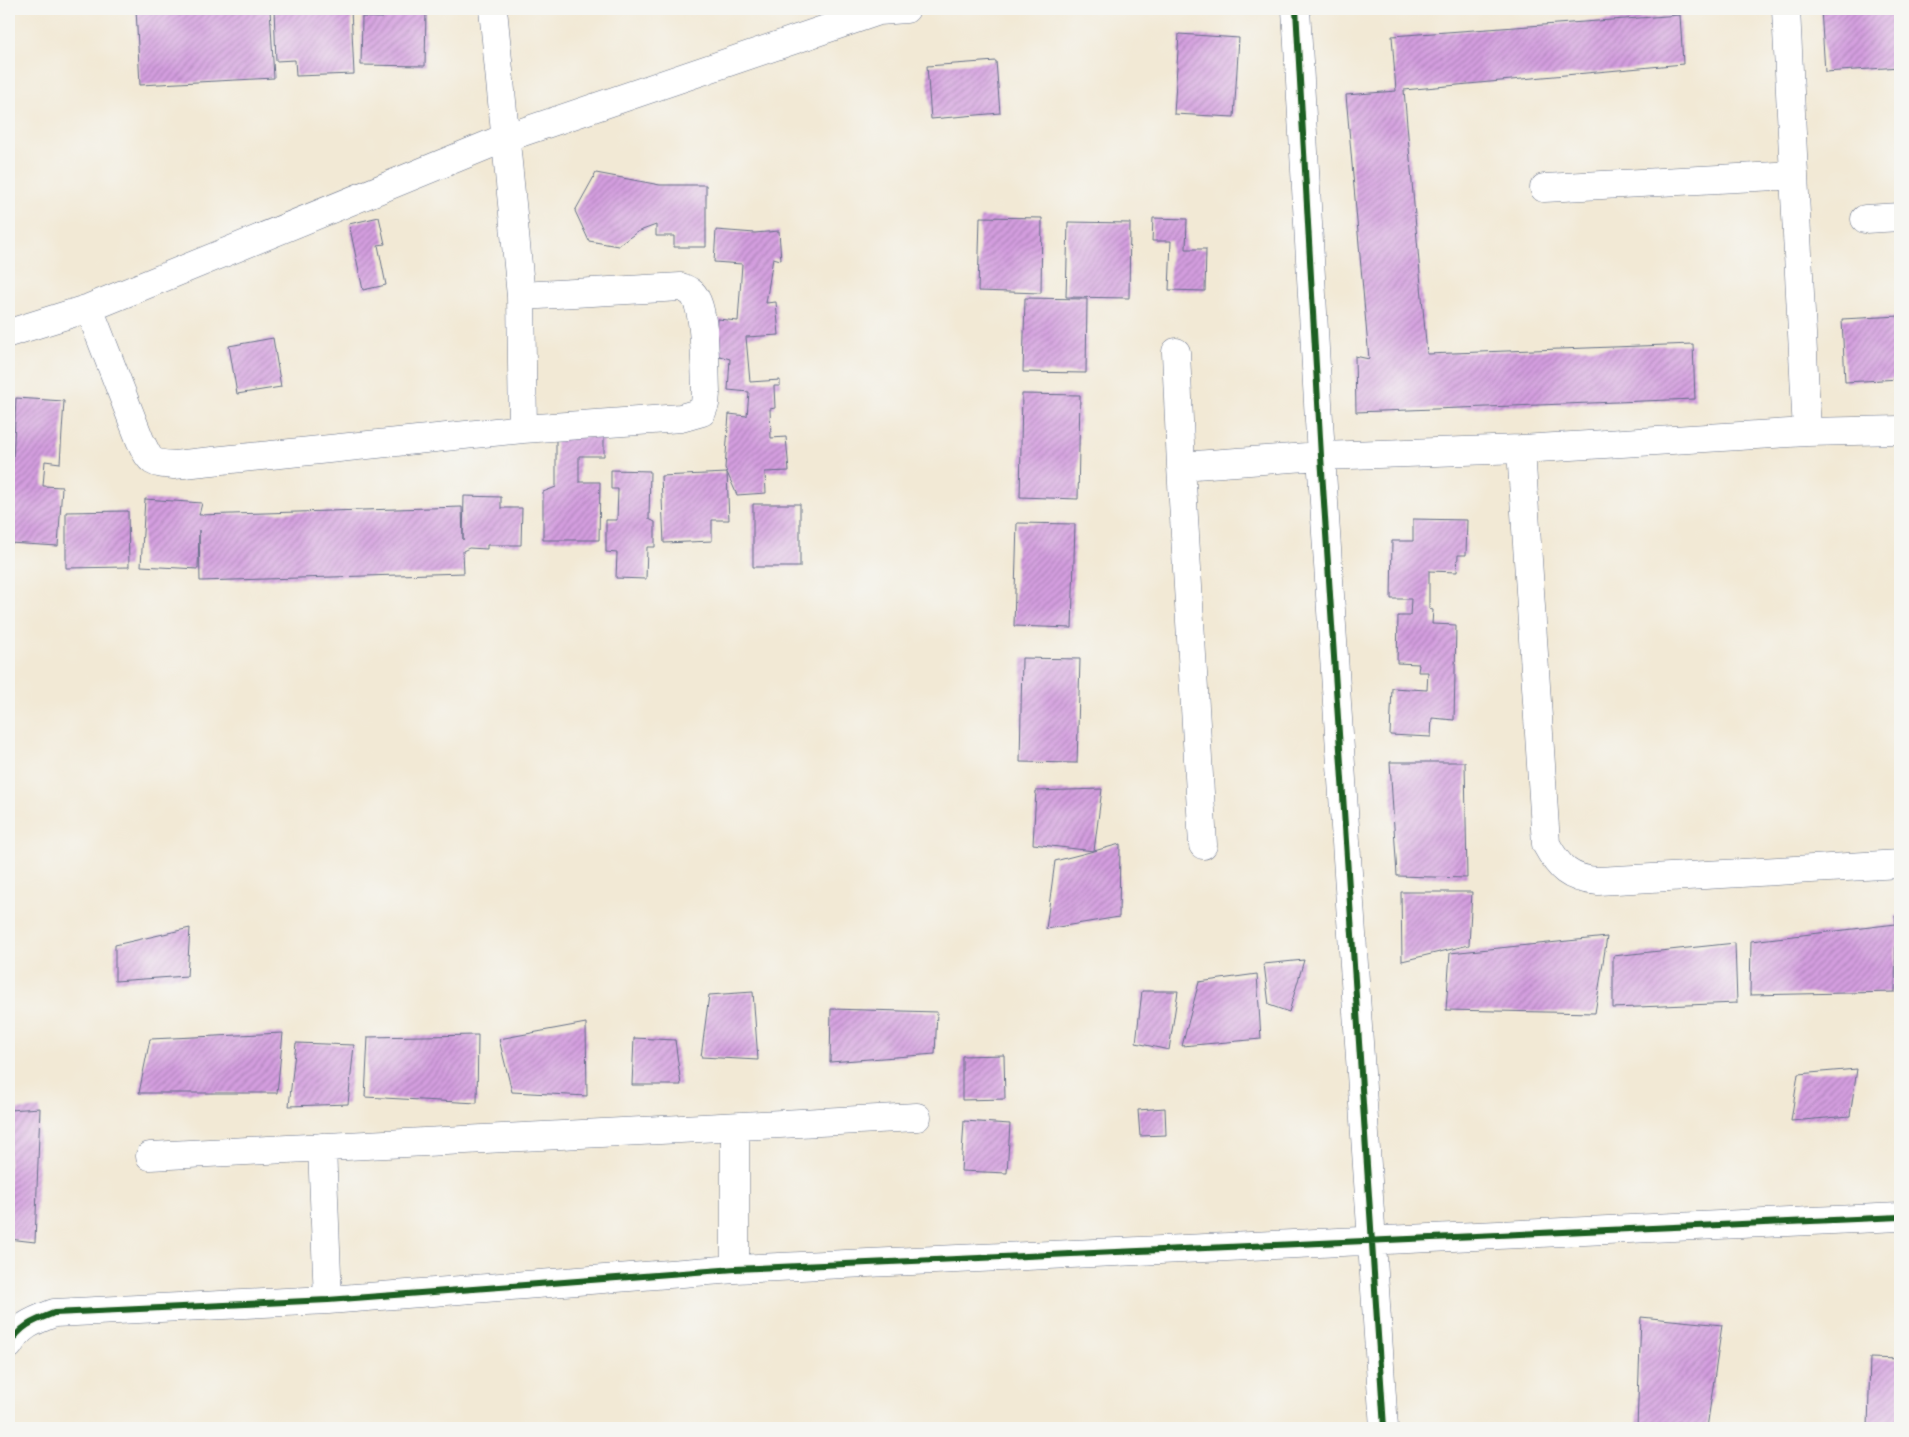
<svg xmlns="http://www.w3.org/2000/svg" width="1909" height="1437" font-family="'Libre Bodoni',serif">
<style>
.building{fill:url(#building-hatch)}
.lines{fill:none;stroke-linecap:round;stroke-linejoin:round}
.minor-casing{stroke:#667088;stroke-width:29}
.minor{stroke:#fff;stroke-width:28}
.cycleway-casing{stroke:#f6f6f2;stroke-width:9}
.cycleway{stroke:#1b5e20;stroke-width:6}
</style>
<defs>
<pattern id="building-hatch" width="6" height="6" patternUnits="userSpaceOnUse" patternTransform="scale(1.25)"><rect width="6" height="6" fill="#d49edf"/><path d="M-1 1l2-2M0 6l6-6M5 7l2-2" fill="none" stroke="#ab81b8"/></pattern>
</defs>
<rect width="100%" height="100%" fill="#f6f6f2"/>
<filter id="ink" filterUnits="userSpaceOnUse"><feTurbulence type="fractalNoise" baseFrequency=".02" numOctaves="2"/><feDisplacementMap in="SourceGraphic" scale="10" xChannelSelector="R" yChannelSelector="G"/><feConvolveMatrix kernelMatrix="1 2 1 2 8 2 1 2 1" color-interpolation-filters="sRGB"/></filter>
<filter id="wash" filterUnits="userSpaceOnUse"><feTurbulence type="fractalNoise" baseFrequency=".0096" numOctaves="4" result="noise"/><feDisplacementMap in="SourceGraphic" scale="20" xChannelSelector="R" yChannelSelector="G"/><feGaussianBlur stdDeviation="1.12" result="paint"/><feColorMatrix in="noise" values="0 0 0 0 0 0 0 0 0 0 0 0 0 0 0 0 0 1.4 0 .05"/><feComposite in="paint" operator="in"/></filter>
<g filter="url(#wash)">
<rect width="100%" height="100%" fill="#f2e9d5"/>
<g id="blocks">
<!-- building -->
<path class="building" d="M 136,9 L 270,9 L 274,78 L 140,85 Z
M 274,9 L 351,9 L 354,74 L 296,76 L 295,60 L 276,61 Z
M 382,9 L 426,9 L 425,66 L 361,65 L 362,17 L 382,18 Z
M 1821,9 L 1900,9 L 1900,67 L 1825,72 Z
M 1680,15 L 1683,64 L 1404,90 L 1427,354 L 1693,344 L 1695,399 L 1356,412 L 1355,356 L 1369,359 L 1346,95 L 1396,91 L 1392,36 Z
M 1179,34 L 1239,38 L 1234,117 L 1174,114 Z
M 996,61 L 1000,113 L 931,119 L 927,66 Z
M 596,173 L 660,185 L 706,185 L 706,247 L 674,247 L 674,236 L 656,236 L 656,225 L 637,232 L 618,246 L 589,241 L 575,211 Z
M 379,217 L 385,244 L 378,245 L 386,285 L 363,290 L 349,224 Z
M 980,217 L 1042,218 L 1041,293 L 978,291 Z
M 1153,218 L 1187,219 L 1186,249 L 1206,249 L 1205,291 L 1169,290 L 1171,241 L 1152,241 Z
M 1068,222 L 1130,223 L 1129,298 L 1066,297 Z
M 716,230 L 755,233 L 779,231 L 781,260 L 773,258 L 766,303 L 776,302 L 779,335 L 746,337 L 750,382 L 780,380 L 780,386 L 774,386 L 775,408 L 770,409 L 771,438 L 786,437 L 789,471 L 765,472 L 766,493 L 737,495 L 725,468 L 729,414 L 747,416 L 749,392 L 728,390 L 730,359 L 716,355 L 718,319 L 738,321 L 742,264 L 714,262 Z
M 1025,298 L 1087,299 L 1086,373 L 1023,372 Z
M 1900,316 L 1900,379 L 1845,382 L 1842,319 Z
M 273,338 L 281,387 L 237,394 L 229,346 Z
M 1022,394 L 1080,395 L 1078,499 L 1020,497 Z
M 16,398 L 64,401 L 60,463 L 45,461 L 43,486 L 62,487 L 58,546 L 9,543 Z
M 556,437 L 604,437 L 604,456 L 579,456 L 579,482 L 600,482 L 599,540 L 543,540 L 543,492 L 556,487 Z
M 611,470 L 650,471 L 649,519 L 655,522 L 655,547 L 647,547 L 646,579 L 616,578 L 617,553 L 606,552 L 606,520 L 617,520 L 618,489 L 611,489 Z
M 727,473 L 729,520 L 712,520 L 712,541 L 664,543 L 661,476 Z
M 464,496 L 501,497 L 501,508 L 522,508 L 521,545 L 487,545 L 487,549 L 469,548 L 463,551 L 464,573 L 200,581 L 199,530 L 198,569 L 141,566 L 145,499 L 202,503 L 199,515 L 462,507 L 463,540 Z
M 753,504 L 800,504 L 800,567 L 753,567 Z
M 128,511 L 129,567 L 66,568 L 66,512 Z
M 1413,519 L 1467,520 L 1466,555 L 1458,555 L 1457,572 L 1429,571 L 1429,609 L 1433,610 L 1432,624 L 1456,625 L 1454,720 L 1432,718 L 1431,737 L 1390,735 L 1392,688 L 1427,690 L 1428,672 L 1418,672 L 1419,664 L 1397,663 L 1398,616 L 1410,616 L 1411,599 L 1391,599 L 1392,541 L 1413,541 Z
M 1017,523 L 1075,524 L 1072,628 L 1014,626 Z
M 1022,658 L 1080,659 L 1077,763 L 1020,762 Z
M 1390,762 L 1465,762 L 1467,878 L 1397,876 Z
M 1102,789 L 1094,851 L 1120,844 L 1119,917 L 1046,929 L 1055,861 L 1094,851 L 1033,844 L 1036,791 Z
M 1401,892 L 1472,892 L 1469,945 L 1402,961 Z
M 1900,915 L 1900,977 L 1898,977 L 1896,932 L 1895,992 L 1750,995 L 1751,941 L 1896,924 L 1895,916 Z
M 190,928 L 187,976 L 115,981 L 115,945 Z
M 1607,937 L 1595,1013 L 1446,1010 L 1450,953 Z
M 1735,943 L 1737,1003 L 1613,1008 L 1613,956 Z
M 1304,960 L 1289,1012 L 1269,1005 L 1264,964 Z
M 1257,974 L 1261,1039 L 1182,1046 L 1199,982 Z
M 1142,991 L 1178,991 L 1169,1050 L 1136,1043 Z
M 753,992 L 758,1060 L 701,1057 L 709,995 Z
M 831,1009 L 937,1012 L 935,1054 L 830,1062 Z
M 586,1023 L 587,1096 L 512,1092 L 499,1039 Z
M 283,1033 L 277,1093 L 139,1093 L 150,1039 Z
M 478,1035 L 477,1103 L 365,1097 L 368,1037 Z
M 634,1038 L 675,1040 L 681,1085 L 632,1085 Z
M 296,1043 L 354,1045 L 348,1104 L 289,1106 Z
M 1004,1055 L 1005,1099 L 962,1100 L 962,1056 Z
M 1857,1069 L 1850,1116 L 1791,1121 L 1798,1074 Z
M 40,1108 L 35,1242 L 9,1239 L 9,1110 Z
M 1165,1108 L 1166,1135 L 1140,1136 L 1138,1110 Z
M 964,1121 L 1010,1124 L 1007,1173 L 961,1171 Z
M 1641,1317 L 1722,1325 L 1707,1428 L 1637,1428 Z
M 1870,1358 L 1900,1359 L 1900,1428 L 1868,1428 Z"/>
</g>
</g>
<g filter="url(#ink)">
<use href="#blocks" fill-opacity="0" stroke="#667088" stroke-width="1"/>
<g class="lines">
<!-- minor casing -->
<g class="minor-casing">
<path id="minor" d="M 493,9 L 521,296 L 523,429
M 1296,9 L 1321,456 L 1384,1428
M 1786,9 L 1794,175
M 1544,188 L 1794,175 L 1807,432
M 1865,219 L 1900,217
M 89,308 L 140,440 C 151,462 149,463 174,465 L 523,429 L 681,418 L 702,412 L 705,404 L 706,393 C 705,370 706,318 696,299 C 693,292 688,290 681,287 L 521,296
M 9,333 L 89,308 L 505,138 L 879,11 L 906,9
M 1176,352 L 1181,466 L 1203,845
M 1521,449 L 1546,844 C 1559,868 1569,879 1598,881 L 1900,864
M 1181,466 L 1321,456 L 1521,449 L 1807,432 L 1900,430
M 735,1127 L 735,1269
M 322,1147 L 328,1300
M 150,1156 L 917,1117
M 9,1345 C 21,1325 33,1321 54,1313 L 328,1300 L 735,1269 L 1900,1217"/>
</g>
<!-- minor -->
<use href="#minor" class="minor"/>
<!-- cycleway casing -->
<g class="cycleway-casing">
<path id="cycleway" d="M 1296,9 L 1321,456 L 1384,1428
M 9,1345 C 21,1325 33,1321 54,1313 L 328,1300 L 735,1269 L 1900,1217"/>
</g>
<!-- cycleway -->
<use href="#cycleway" class="cycleway"/>
</g>
</g>
<!-- margin -->
<rect width="1909" height="1437" fill="none" stroke="#f6f6f2" stroke-width="30"/>
</svg>
